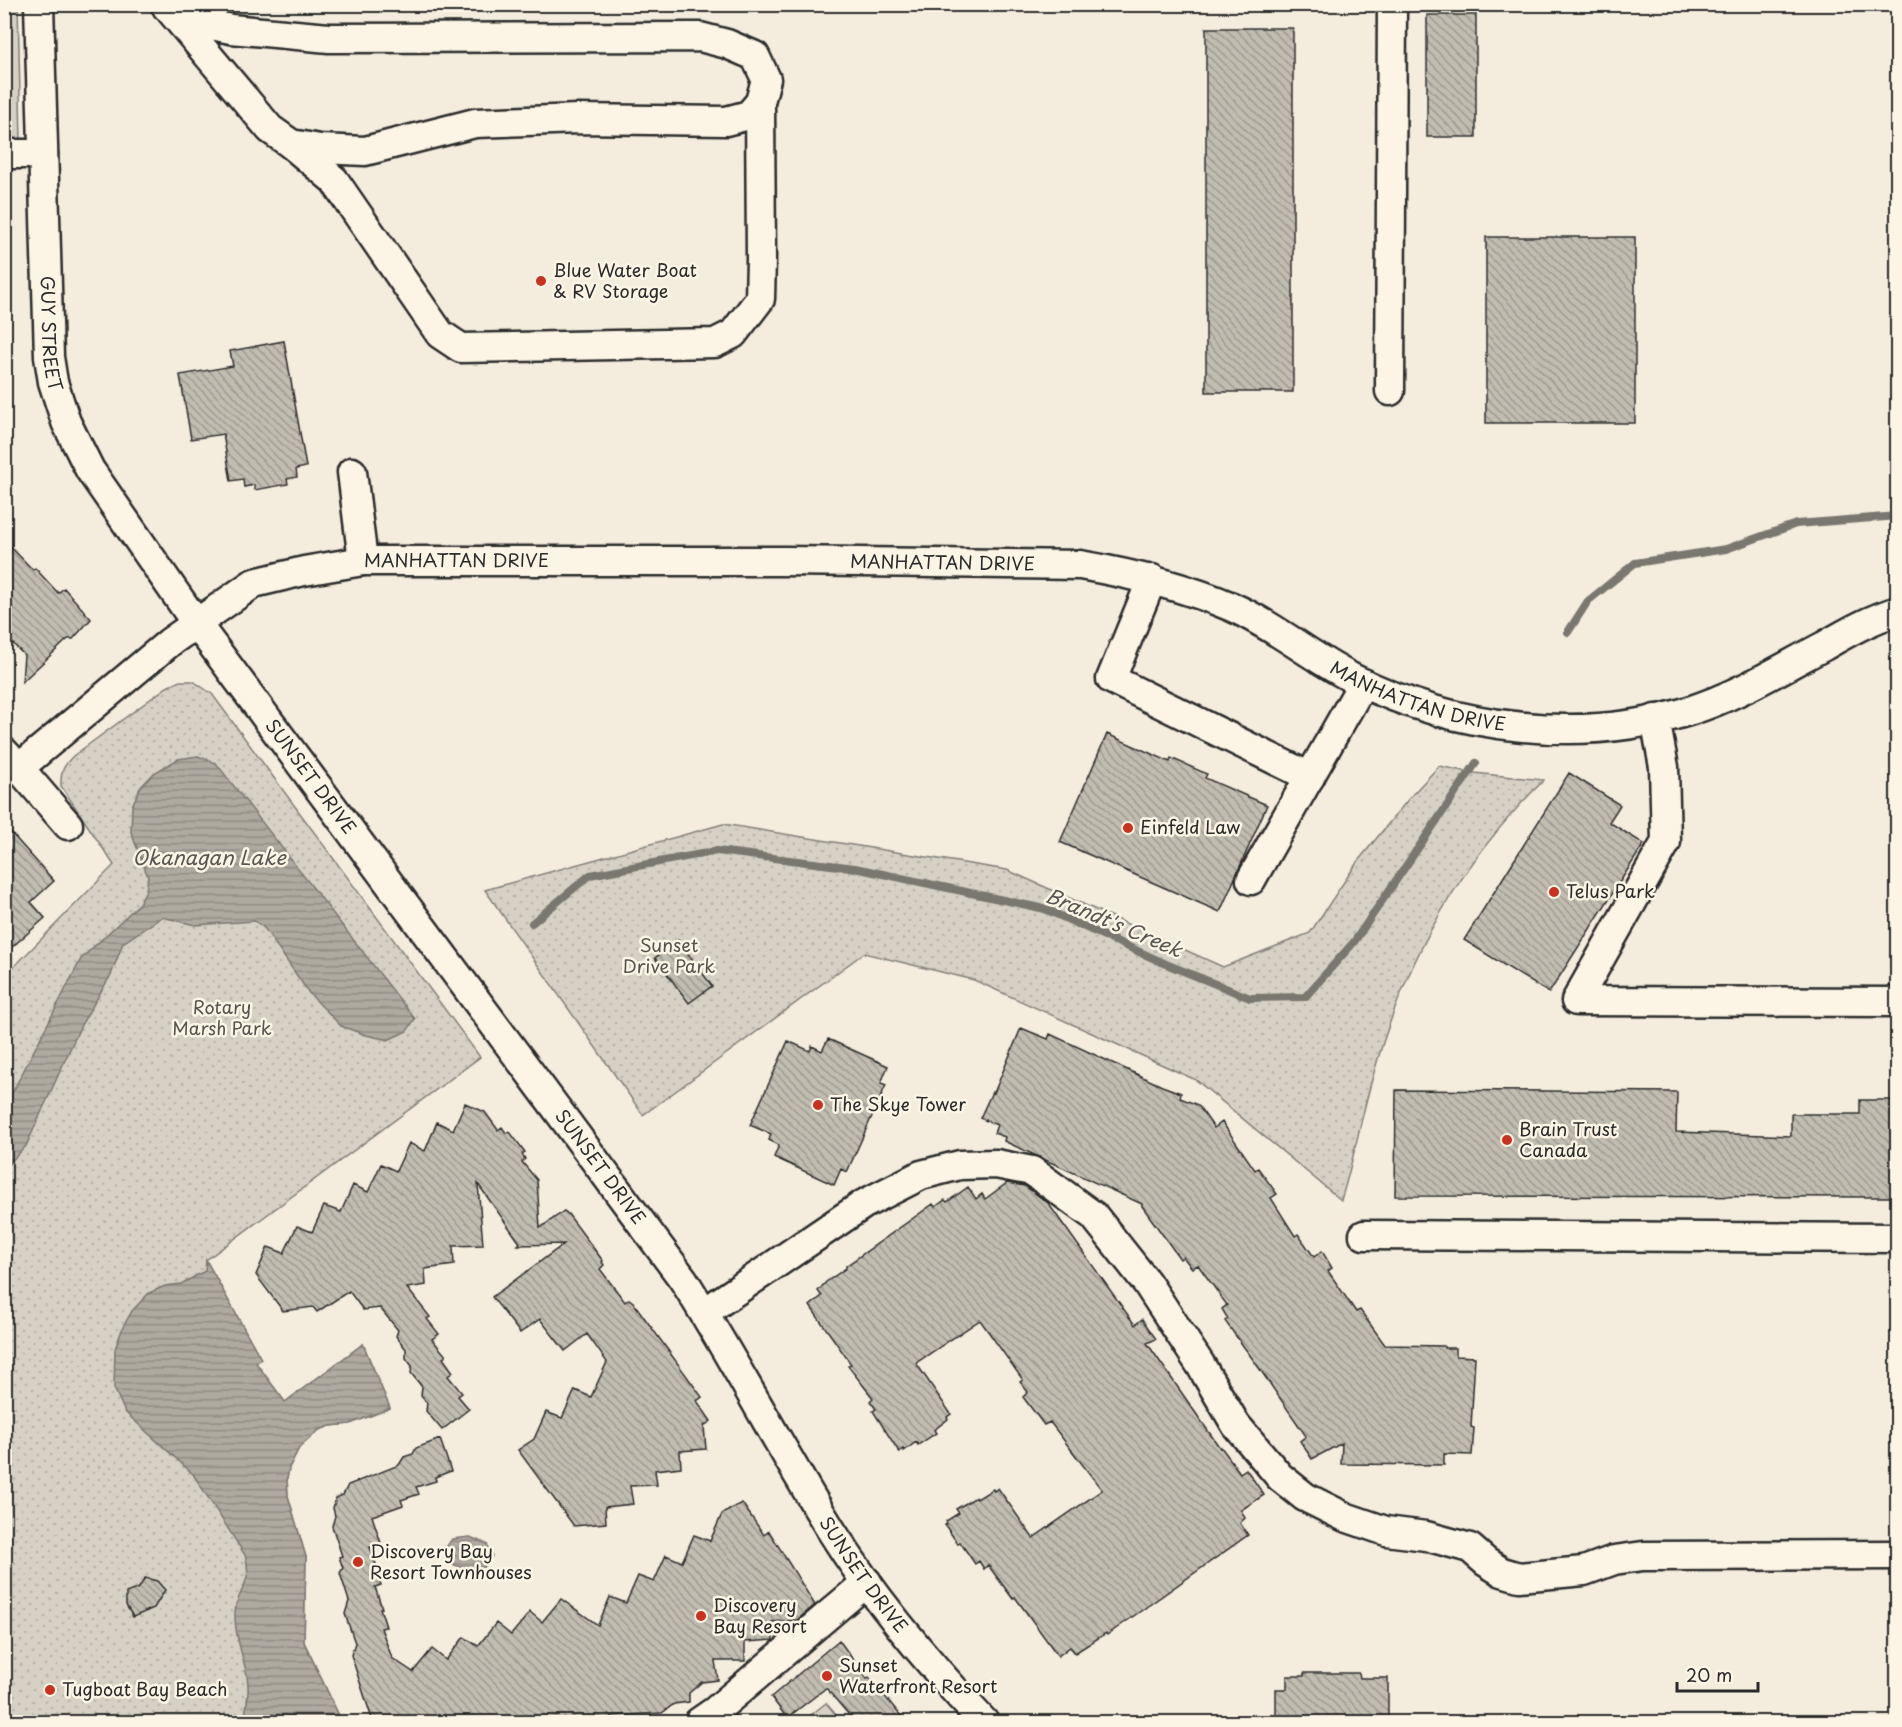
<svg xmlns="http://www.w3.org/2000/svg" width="1902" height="1727" font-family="'Playpen Sans',sans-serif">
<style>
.grass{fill:#d6d1c4;stroke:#807e78;stroke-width:1.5}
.park{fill:url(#park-dots);stroke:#807e78;stroke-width:1.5}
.water{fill:url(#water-rules);stroke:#7a7771;stroke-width:1.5}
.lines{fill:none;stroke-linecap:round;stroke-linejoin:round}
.stream{stroke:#7a7771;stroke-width:8}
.building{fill:url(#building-back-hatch);stroke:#2b2b2b;stroke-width:1.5}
.minor-casing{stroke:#2b2b2b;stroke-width:33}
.minor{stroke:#fcf5e5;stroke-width:28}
.poi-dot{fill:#c8321e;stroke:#fcf5e5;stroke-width:2}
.labels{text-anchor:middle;stroke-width:5;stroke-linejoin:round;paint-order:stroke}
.poi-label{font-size:18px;fill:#2b2b2b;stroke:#fcf5e5;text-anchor:start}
.street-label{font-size:18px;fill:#2b2b2b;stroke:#fcf5e5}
.park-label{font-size:18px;fill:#565451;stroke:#fcf5e5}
.water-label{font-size:20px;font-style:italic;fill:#595754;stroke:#fcf5e5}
</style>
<defs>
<pattern id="park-dots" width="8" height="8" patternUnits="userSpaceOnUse" patternTransform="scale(1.5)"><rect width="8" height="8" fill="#d6d1c4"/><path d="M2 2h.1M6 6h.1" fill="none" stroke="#b8b4a9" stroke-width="1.8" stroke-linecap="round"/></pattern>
<pattern id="water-rules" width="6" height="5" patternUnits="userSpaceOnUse" patternTransform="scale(1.5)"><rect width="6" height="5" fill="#afaaa0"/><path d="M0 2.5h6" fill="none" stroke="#8f8b83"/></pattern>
<pattern id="building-back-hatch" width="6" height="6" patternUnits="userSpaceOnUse" patternTransform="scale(1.5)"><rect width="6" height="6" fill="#c2bdb1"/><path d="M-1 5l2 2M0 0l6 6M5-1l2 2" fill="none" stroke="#9e9a90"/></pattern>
</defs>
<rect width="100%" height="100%" fill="#f4edde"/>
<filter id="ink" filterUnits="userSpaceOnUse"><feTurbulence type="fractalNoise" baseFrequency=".0167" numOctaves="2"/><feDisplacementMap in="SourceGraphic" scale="12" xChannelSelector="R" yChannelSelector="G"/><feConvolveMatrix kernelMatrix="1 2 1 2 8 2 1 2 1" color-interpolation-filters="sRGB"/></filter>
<g filter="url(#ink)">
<!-- grass -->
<path class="grass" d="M 4,5 L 18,5 L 21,143 L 5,143 Z
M 826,1703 L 842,1722 L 802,1722 Z"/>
<!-- park -->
<path class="park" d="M 4,5 L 9,5 L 11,143 L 4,143 Z
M 180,681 L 193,681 L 212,694 L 480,1057 L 206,1260 L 261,1359 L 256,1363 L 285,1402 L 363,1344 L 390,1408 L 350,1424 L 330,1426 L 319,1430 L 299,1448 L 289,1468 L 287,1478 L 288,1496 L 306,1557 L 304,1642 L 342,1722 L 5,1722 L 4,977 L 114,865 L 61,786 C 60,772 64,765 73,756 L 167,687 Z
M 1439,766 L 1474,773 L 1544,780 C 1459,863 1404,963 1373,1076 C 1361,1117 1354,1159 1341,1200 L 1196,1080 L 974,980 L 864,953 L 643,1115 L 485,890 L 723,824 L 1007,870 L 1223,967 L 1310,933 L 1358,861 L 1411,796 Z"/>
<!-- water -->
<path class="water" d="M 198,756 L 216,763 L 415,1019 L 407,1031 L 388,1040 L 366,1035 L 341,1026 L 309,993 L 265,929 L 255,921 L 195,925 L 162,917 L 123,943 L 111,975 L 81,1025 L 26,1146 L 5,1168 L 5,1107 L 81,959 L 139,904 L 146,890 L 148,877 L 131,832 L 132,806 L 140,788 L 154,773 L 178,759 Z
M 206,1260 L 261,1359 L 256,1363 L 285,1402 L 363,1344 L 390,1408 L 350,1424 L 330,1426 L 319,1430 L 299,1448 L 289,1468 L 287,1478 L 288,1496 L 306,1557 L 304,1642 L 342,1722 L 244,1722 C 246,1707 250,1692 247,1676 C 243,1655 234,1634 235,1612 C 237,1589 254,1584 245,1555 L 193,1474 L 125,1412 L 114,1388 L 115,1349 L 123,1327 L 132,1311 L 149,1293 L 165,1286 L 181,1284 L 205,1271 Z
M 470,1537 L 487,1544 L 492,1556 L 484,1567 L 466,1569 L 449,1563 L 444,1550 L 452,1539 Z"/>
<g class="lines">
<!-- stream -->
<path class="stream" d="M 1568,632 L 1588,601 L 1635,563 L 1726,549 L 1796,524 L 1898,516
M 532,923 L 590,875 L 717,851 L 855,868 L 1045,909 L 1166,964 L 1250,998 L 1305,997 L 1354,942 L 1476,763"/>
</g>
<!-- building -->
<path class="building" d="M 1427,15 L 1476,15 L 1476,137 L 1427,137 Z
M 1206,28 L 1293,28 L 1293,392 L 1206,392 Z
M 1486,237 L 1635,237 L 1635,423 L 1486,423 Z
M 284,341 L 306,467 L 296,469 L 297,477 L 287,479 L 288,484 L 255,490 L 254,485 L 244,487 L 243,479 L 231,481 L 223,434 L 191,439 L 180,375 L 233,366 L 230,351 Z
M 4,540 L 33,570 L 35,568 L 58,593 L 64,588 L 91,619 L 73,639 L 68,639 L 22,682 L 24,655 L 4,635 Z
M 1107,734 L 1170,762 L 1171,758 L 1207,774 L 1205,778 L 1267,805 L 1220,912 L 1060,842 Z
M 1569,773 L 1620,805 L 1609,822 L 1644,844 L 1549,993 L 1464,940 Z
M 4,825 L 54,881 L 31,902 L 45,918 L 4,954 Z
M 678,940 L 712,986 L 689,1003 L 655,958 Z
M 1021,1028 L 1048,1039 L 1050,1034 L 1162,1086 L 1181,1093 L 1180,1098 L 1198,1105 L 1214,1128 L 1222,1122 L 1255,1170 L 1258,1168 L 1277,1194 L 1271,1198 L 1295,1236 L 1298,1234 L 1314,1257 L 1322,1251 L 1332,1268 L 1328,1271 L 1356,1312 L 1360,1310 L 1385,1345 L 1444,1346 L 1444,1348 L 1456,1348 L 1456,1356 L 1475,1357 L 1471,1427 L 1474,1428 L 1472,1455 L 1444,1454 L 1444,1465 L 1341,1464 L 1342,1443 L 1312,1459 L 1300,1441 L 1306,1436 L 1257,1365 L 1225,1321 L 1228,1319 L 1222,1309 L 1227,1305 L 1198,1265 L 1192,1268 L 1183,1257 L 1180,1259 L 1142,1206 L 1142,1204 L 1004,1141 L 1005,1137 L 994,1133 L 997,1125 L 980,1118 L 992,1092 L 994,1093 Z
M 828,1039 L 888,1066 L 881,1083 L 886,1085 L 847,1172 L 841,1169 L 834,1185 L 774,1157 L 779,1145 L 769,1140 L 771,1134 L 750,1125 L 788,1041 L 810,1051 L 812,1046 L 822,1051 Z
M 1396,1090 L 1677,1092 L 1676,1132 L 1791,1136 L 1791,1114 L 1860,1114 L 1860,1100 L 1898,1100 L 1898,1138 L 1894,1138 L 1894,1197 L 1395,1196 Z
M 465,1103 L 485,1112 L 498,1130 L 502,1127 L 506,1133 L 510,1132 L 525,1152 L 522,1154 L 525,1159 L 522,1162 L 537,1180 L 540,1228 L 564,1211 L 568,1214 L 603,1261 L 602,1262 L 604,1265 L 600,1269 L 625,1302 L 629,1299 L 633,1302 L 702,1397 L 697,1401 L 711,1421 L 704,1426 L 706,1449 L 680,1451 L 681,1467 L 655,1470 L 657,1485 L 630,1486 L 633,1504 L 605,1507 L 606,1523 L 574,1526 L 518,1450 L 534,1439 L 546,1412 L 562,1418 L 575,1390 L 591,1397 L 607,1362 L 587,1334 L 565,1351 L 540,1319 L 520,1333 L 492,1297 L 564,1244 L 518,1245 L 520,1243 L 478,1184 L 483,1245 L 453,1246 L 454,1265 L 425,1269 L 426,1285 L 407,1288 L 430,1317 L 427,1319 L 439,1334 L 432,1339 L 446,1356 L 443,1358 L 453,1372 L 448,1376 L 462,1393 L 458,1396 L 469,1409 L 442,1430 L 426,1411 L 427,1403 L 421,1396 L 422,1387 L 411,1373 L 412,1366 L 406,1358 L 406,1349 L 396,1336 L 398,1330 L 380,1308 L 363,1310 L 349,1291 L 317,1312 L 313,1307 L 283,1311 L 256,1275 L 268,1247 L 284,1253 L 297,1226 L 312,1232 L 324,1206 L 341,1212 L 353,1185 L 368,1192 L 381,1164 L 396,1171 L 409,1143 L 425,1151 L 437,1122 L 453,1130 Z
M 1007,1183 L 1025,1186 L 1048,1203 L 1135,1325 L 1142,1319 L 1156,1339 L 1147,1343 L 1220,1448 L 1221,1447 L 1240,1473 L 1246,1469 L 1264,1495 L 1241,1510 L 1245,1518 L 1240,1523 L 1248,1535 L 1107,1635 L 1106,1633 L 1075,1653 L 1070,1647 L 1058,1656 L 1015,1597 L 1013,1599 L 988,1565 L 984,1569 L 979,1561 L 975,1564 L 960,1542 L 958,1544 L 945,1525 L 947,1524 L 946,1521 L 959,1513 L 956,1509 L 976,1497 L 977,1499 L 993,1489 L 994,1491 L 998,1488 L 1033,1538 L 1102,1490 L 1050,1422 L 1044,1425 L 1023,1397 L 1028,1392 L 1020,1382 L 1023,1380 L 980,1320 L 916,1363 L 951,1414 L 947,1417 L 948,1419 L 934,1430 L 936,1433 L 918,1445 L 916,1442 L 904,1451 L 903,1449 L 899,1452 L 873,1411 L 876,1409 L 870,1401 L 873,1398 L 848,1366 L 851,1364 L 810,1306 L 822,1296 L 818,1291 L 826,1282 L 846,1268 L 846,1266 L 933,1204 L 935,1207 L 945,1200 L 947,1202 L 968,1187 L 976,1199 L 982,1194 L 985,1199 Z
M 440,1439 L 451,1471 L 435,1477 L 436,1481 L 416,1487 L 419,1494 L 401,1500 L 403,1505 L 372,1516 L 381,1543 L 370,1547 L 377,1567 L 375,1568 L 381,1585 L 375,1587 L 382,1608 L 380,1608 L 386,1627 L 381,1628 L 392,1658 L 413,1672 L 432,1649 L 446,1660 L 464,1637 L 478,1646 L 496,1623 L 511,1635 L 530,1612 L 542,1622 L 561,1599 L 598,1625 L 610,1597 L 626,1603 L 638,1576 L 654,1582 L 666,1555 L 682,1562 L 694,1535 L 710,1541 L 722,1514 L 742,1503 L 764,1535 L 769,1531 L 815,1605 L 797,1620 L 772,1622 L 773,1640 L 745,1642 L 745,1661 L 715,1661 L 718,1680 L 702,1682 L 689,1693 L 689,1702 L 674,1704 L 662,1713 L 612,1716 L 611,1720 L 597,1718 L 587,1722 L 373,1722 L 351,1655 L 355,1643 L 345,1614 L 349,1601 L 340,1573 L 343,1568 L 339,1557 L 342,1556 L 332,1526 L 335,1516 L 333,1508 L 336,1498 L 343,1495 L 348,1485 L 399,1465 L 404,1457 L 413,1454 L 416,1448 Z
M 145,1578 L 157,1581 L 165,1590 L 154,1608 L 133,1617 L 126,1605 L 126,1593 L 139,1588 Z
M 839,1640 L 867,1679 L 869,1677 L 906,1722 L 855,1722 L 826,1688 L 787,1718 L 771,1697 Z
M 1304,1673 L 1359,1673 L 1360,1678 L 1388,1678 L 1388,1722 L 1276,1722 L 1276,1689 L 1287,1689 L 1287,1676 L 1304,1676 Z"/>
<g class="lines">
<!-- minor casing -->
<g class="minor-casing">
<g id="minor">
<path id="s1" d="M 39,4 L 49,357 L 53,382 L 66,422 L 90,470 L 196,623 L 683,1279 C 735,1361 780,1448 831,1530 C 874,1599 928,1663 984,1722"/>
<path d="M 165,4 L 270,129 L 291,144 L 320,149 L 365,151 L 475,123 L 578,119 L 726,121 L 749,115 L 760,102 L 766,79 L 755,56 L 727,44 L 700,37 L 329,38 L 231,29 L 202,23 L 167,7"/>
<path d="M 291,144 L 334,180 L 440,334 L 461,348 L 715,343 L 733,334 L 760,299 L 761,259 L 760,102"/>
<path d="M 4,154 L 43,154"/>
<path d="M 1390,391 L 1392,4"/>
<path d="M 352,472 L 363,561"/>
<path d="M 1152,579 L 1111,679 L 1310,777"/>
<path d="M 1655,719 L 1664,767 L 1666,842 L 1576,1001 L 1898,1002"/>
<path id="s2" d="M 4,752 L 19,768 L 170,642 L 254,583 L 304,571 L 363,561 L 786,561 L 1080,565 C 1132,574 1183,586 1232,607 C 1275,626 1312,658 1354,679 C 1455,729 1580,745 1689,711 C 1737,696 1780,669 1824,646 C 1848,632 1871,619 1898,611"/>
<path d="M 19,768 L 68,825"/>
<path d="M 1251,880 L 1363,683"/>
<path d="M 1364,1235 L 1898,1238"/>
<path d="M 705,1312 L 864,1204 L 921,1175 L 960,1165 L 996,1164 L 1032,1171 L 1094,1216 L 1147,1283 L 1200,1364 L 1236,1425 L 1280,1477 L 1305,1497 L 1345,1517 L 1386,1531 L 1426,1536 L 1470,1548 L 1486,1562 L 1502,1572 L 1519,1577 L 1584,1571 L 1614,1560 L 1643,1556 L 1898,1555"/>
<path d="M 699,1722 L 715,1711 L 867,1582"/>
</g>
</g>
<!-- minor -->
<use href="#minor" class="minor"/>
</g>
</g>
<!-- markers -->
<g class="poi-dot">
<circle cx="541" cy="281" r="6"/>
<circle cx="1128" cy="828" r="6"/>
<circle cx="1554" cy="892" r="6"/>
<circle cx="818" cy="1105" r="6"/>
<circle cx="1507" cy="1140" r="6"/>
<circle cx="358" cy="1562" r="6"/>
<circle cx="701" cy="1616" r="6"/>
<circle cx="827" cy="1676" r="6"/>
<circle cx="50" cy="1690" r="6"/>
</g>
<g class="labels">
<!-- poi labels -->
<g class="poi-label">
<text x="553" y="277">Blue Water Boat<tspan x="553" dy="21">&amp; RV Storage</tspan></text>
<text x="1140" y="834">Einfeld Law</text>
<text x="1566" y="898">Telus Park</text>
<text x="830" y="1111">The Skye Tower</text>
<text x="1519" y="1136">Brain Trust<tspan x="1519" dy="21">Canada</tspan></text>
<text x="370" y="1558">Discovery Bay<tspan x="370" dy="21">Resort Townhouses</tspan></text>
<text x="713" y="1612">Discovery<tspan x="713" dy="21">Bay Resort</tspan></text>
<text x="839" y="1672">Sunset<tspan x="839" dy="21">Waterfront Resort</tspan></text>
<text x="62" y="1696">Tugboat Bay Beach</text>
</g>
<!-- street labels -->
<g class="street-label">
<text dy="6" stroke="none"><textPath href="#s1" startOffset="330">GUY STREET</textPath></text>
<text dy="6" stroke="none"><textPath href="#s2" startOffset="526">MANHATTAN DRIVE</textPath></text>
<text dy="6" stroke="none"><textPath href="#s2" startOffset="1012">MANHATTAN DRIVE</textPath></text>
<text dy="6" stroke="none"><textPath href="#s2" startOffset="1516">MANHATTAN DRIVE</textPath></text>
<text dy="6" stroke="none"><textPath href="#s1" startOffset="852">SUNSET DRIVE</textPath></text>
<text dy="6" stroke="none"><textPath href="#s1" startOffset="1338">SUNSET DRIVE</textPath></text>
<text dy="6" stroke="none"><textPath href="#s1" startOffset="1824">SUNSET DRIVE</textPath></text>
</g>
<!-- park labels -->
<g class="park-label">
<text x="669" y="952">Sunset<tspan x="669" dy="21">Drive Park</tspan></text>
<text x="222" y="1014">Rotary<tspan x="222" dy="21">Marsh Park</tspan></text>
</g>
<!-- water labels -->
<g class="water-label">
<text x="209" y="865">Okanagan Lake</text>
<text transform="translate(1114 923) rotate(23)" y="7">Brandt's Creek</text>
</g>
</g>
<!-- margin -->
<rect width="1902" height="1727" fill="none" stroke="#fcf5e5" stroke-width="24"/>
<rect x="12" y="12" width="1878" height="1703" fill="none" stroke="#2b2b2b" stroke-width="2" filter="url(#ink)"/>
<!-- scale -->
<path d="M1677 1682v9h81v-9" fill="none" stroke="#2b2b2b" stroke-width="3"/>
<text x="1686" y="1682" font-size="18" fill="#2b2b2b" stroke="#fcf5e5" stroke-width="4.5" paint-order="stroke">20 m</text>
</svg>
